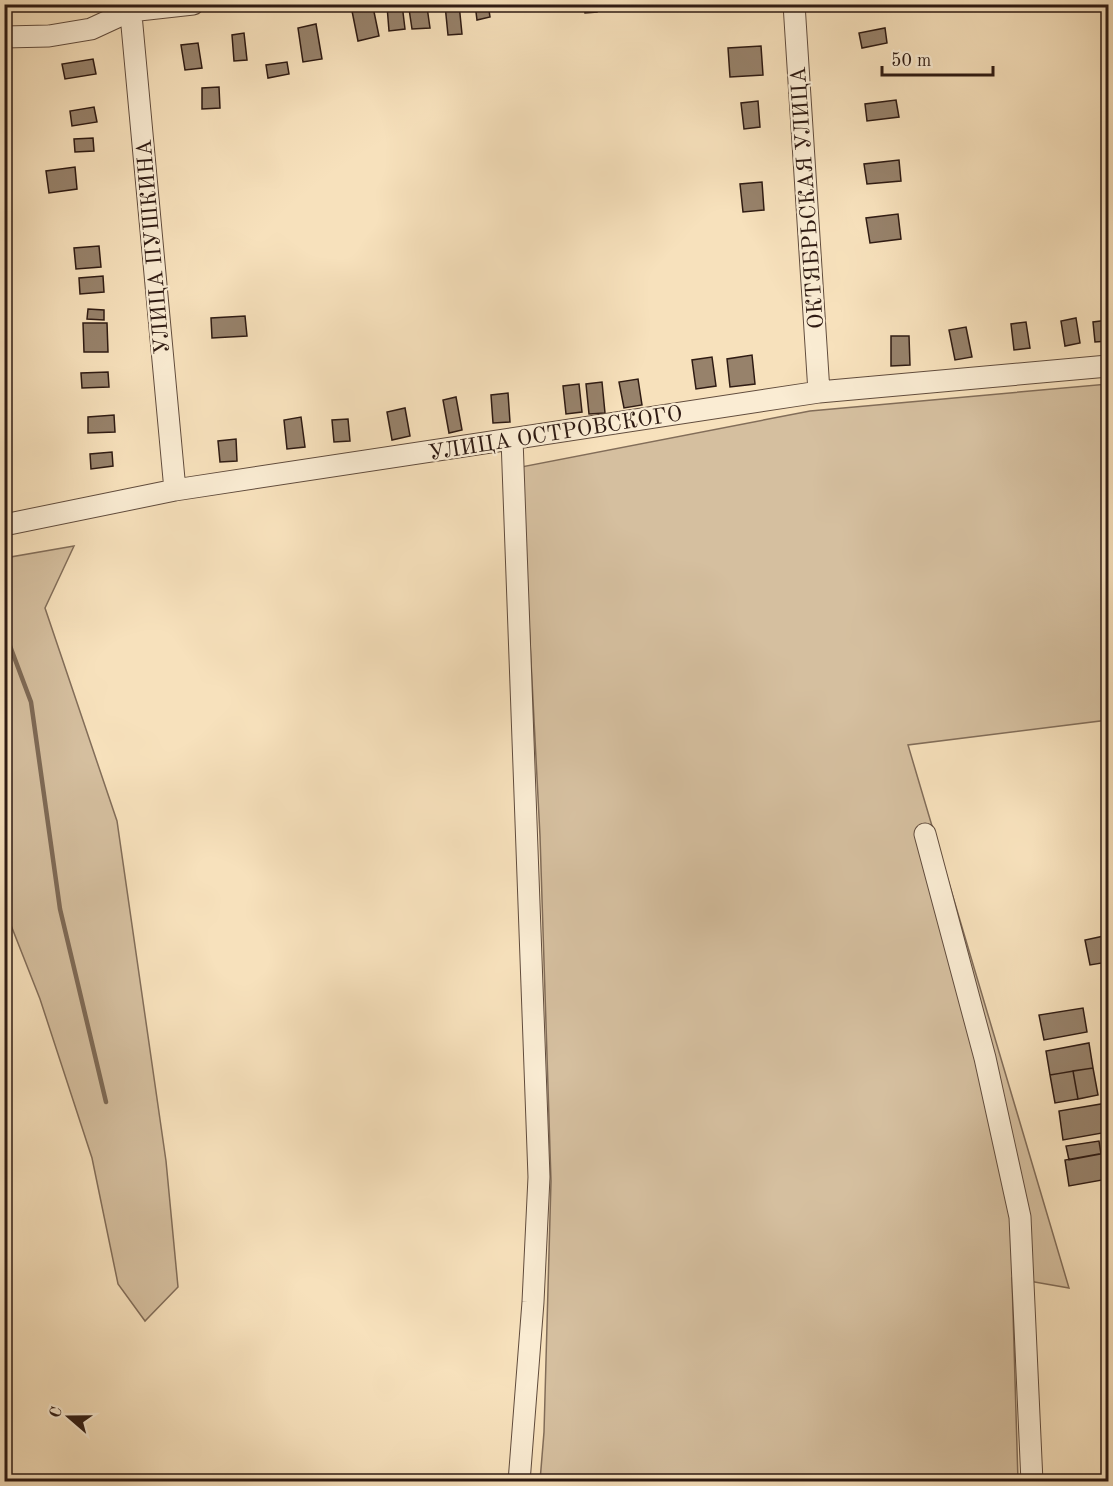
<svg xmlns="http://www.w3.org/2000/svg" width="1113" height="1486" font-family="'Old Standard TT',serif">
<style>
.green{fill:#d5bf9f;stroke:#826d59;stroke-width:1.5}
.lines{fill:none;stroke-linecap:round;stroke-linejoin:round}
.stream{stroke:#7e6a56;stroke-width:4.5}
.building{fill:#97826b;stroke:#2f1b13;stroke-width:1.5}
.minor-casing{stroke:#614c3d;stroke-width:23}
.minor{stroke:#faecd3;stroke-width:21}
.labels{text-anchor:middle;stroke-width:4.5;stroke-linejoin:round;paint-order:stroke}
.street-label{font-size:22px;fill:#2f1b13;stroke:#faecd3}
</style>
<rect width="100%" height="100%" fill="#f7e1bc"/>
<filter id="stains"><feTurbulence type="fractalNoise" baseFrequency=".00333" numOctaves="4"/><feColorMatrix values="0 0 0 0 .2 0 0 0 0 .09 0 0 0 0 .02 0 0 0 .5 -.17"/></filter>
<radialGradient id="worn" r=".72"><stop offset=".6" stop-color="#630" stop-opacity="0"/><stop offset="1" stop-color="#630" stop-opacity=".3"/></radialGradient>
<!-- green -->
<path class="green" d="M 1108,384 L 1108,720 L 908,745 L 1069,1288 L 1012,1278 L 1018,1481 L 540,1481 L 544,1432 L 551,1181 L 540,836 L 521,467 L 810,411 Z
M 74,546 L 45,608 L 117,821 L 166,1161 L 178,1287 L 145,1321 L 118,1284 L 92,1158 L 40,999 L 5,910 L 5,558 Z"/>
<g class="lines">
<!-- stream -->
<path class="stream" d="M 4,630 L 31,702 L 60,909 L 106,1102"/>
</g>
<!-- building -->
<path class="building" d="M 402,4 L 405,29 L 389,31 L 387,6 Z
M 459,4 L 462,34 L 448,35 L 445,5 Z
M 475,4 L 488,4 L 490,17 L 477,20 Z
M 584,4 L 596,4 L 597,12 L 585,13 Z
M 373,7 L 379,36 L 358,41 L 352,11 Z
M 427,7 L 430,28 L 412,29 L 409,9 Z
M 316,24 L 322,59 L 303,62 L 298,28 Z
M 885,28 L 887,43 L 862,48 L 859,33 Z
M 244,33 L 247,60 L 234,61 L 232,35 Z
M 198,43 L 202,68 L 185,70 L 181,45 Z
M 761,46 L 763,75 L 730,77 L 728,48 Z
M 93,59 L 96,74 L 65,79 L 62,64 Z
M 287,62 L 289,74 L 268,78 L 266,65 Z
M 219,87 L 220,108 L 202,109 L 202,88 Z
M 896,100 L 899,117 L 867,121 L 865,104 Z
M 758,101 L 760,127 L 744,129 L 741,103 Z
M 94,107 L 97,122 L 72,126 L 70,111 Z
M 93,138 L 94,151 L 75,152 L 74,139 Z
M 899,160 L 901,181 L 867,184 L 864,164 Z
M 75,167 L 77,189 L 49,193 L 46,171 Z
M 762,182 L 764,210 L 743,212 L 740,184 Z
M 898,214 L 901,239 L 870,243 L 866,218 Z
M 99,246 L 101,267 L 76,269 L 74,248 Z
M 103,276 L 104,292 L 80,294 L 79,278 Z
M 88,309 L 104,310 L 104,320 L 87,319 Z
M 245,316 L 247,336 L 212,338 L 211,318 Z
M 1076,318 L 1080,343 L 1065,346 L 1061,321 Z
M 1108,320 L 1108,341 L 1095,342 L 1093,322 Z
M 1026,322 L 1030,348 L 1014,350 L 1011,324 Z
M 83,323 L 107,323 L 108,352 L 84,352 Z
M 966,327 L 972,357 L 955,360 L 949,330 Z
M 891,336 L 909,336 L 910,365 L 891,366 Z
M 752,355 L 755,384 L 730,387 L 727,359 Z
M 712,357 L 716,386 L 696,389 L 692,360 Z
M 108,372 L 109,387 L 82,388 L 81,373 Z
M 638,379 L 642,405 L 624,408 L 619,382 Z
M 602,382 L 605,413 L 589,414 L 586,384 Z
M 579,384 L 582,412 L 566,414 L 563,386 Z
M 508,393 L 510,422 L 493,423 L 491,395 Z
M 456,397 L 462,430 L 449,433 L 443,400 Z
M 405,408 L 410,436 L 392,440 L 387,412 Z
M 114,415 L 115,432 L 88,433 L 88,417 Z
M 301,417 L 305,447 L 287,449 L 284,420 Z
M 348,419 L 350,441 L 334,442 L 332,420 Z
M 236,439 L 237,461 L 220,462 L 218,441 Z
M 112,452 L 113,466 L 91,469 L 90,454 Z
M 1104,936 L 1108,962 L 1090,965 L 1085,940 Z
M 1083,1008 L 1087,1032 L 1044,1040 L 1039,1015 Z
M 1089,1043 L 1093,1068 L 1050,1075 L 1046,1051 Z
M 1093,1068 L 1098,1095 L 1078,1099 L 1073,1071 Z
M 1073,1071 L 1078,1099 L 1055,1103 L 1050,1075 Z
M 1107,1103 L 1108,1132 L 1063,1140 L 1059,1111 Z
M 1099,1141 L 1101,1154 L 1069,1160 L 1066,1146 Z
M 1105,1153 L 1108,1179 L 1069,1186 L 1065,1160 Z"/>
<g class="lines">
<!-- minor casing -->
<g class="minor-casing">
<path id="minor" d="M 130,4 L 175,490
M 794,4 L 819,392
M 4,37 L 49,36 L 91,29 L 130,11 L 193,4
M 512,439 L 539,1177 L 533,1302 L 519,1482
M 4,525 L 175,490 L 819,392 L 1108,366
M 925,834 L 985,1058 L 1020,1217 L 1032,1482"/>
</g>
<!-- minor -->
<use href="#minor" class="minor"/>
</g>
<g class="labels">
<!-- street labels -->
<g class="street-label">
<text transform="translate(806 198) rotate(-94)" y="8">ОКТЯБРЬСКАЯ УЛИЦА</text>
<text transform="translate(152 247) rotate(-95)" y="8">УЛИЦА ПУШКИНА</text>
<text transform="translate(555 432) rotate(-9)" y="8">УЛИЦА ОСТРОВСКОГО</text>
</g>
</g>
<!-- margin -->
<rect width="1113" height="1486" fill="none" stroke="#f7e1bc" stroke-width="24"/>
<rect x="6" y="6" width="1101" height="1474" fill="none" stroke="#2f1b13" stroke-width="3"/>
<rect x="12" y="12" width="1089" height="1462" fill="none" stroke="#2f1b13" stroke-width="1.5"/>
<!-- north arrow -->
<g transform="translate(69 1417) rotate(290)" stroke="#faecd3" stroke-width="4.5" paint-order="stroke">
<path d="M0-4.5L10 22L0 15L-10 22Z" fill="#2f1b13"/>
<text y="-9" font-size="16" font-weight="bold" text-anchor="middle" fill="#2f1b13">С</text>
</g>
<!-- scale -->
<path d="M882 66v9h111v-9" fill="none" stroke="#2f1b13" stroke-width="3"/>
<text x="891" y="66" font-size="18" fill="#2f1b13" stroke="#faecd3" stroke-width="4.5" paint-order="stroke">50 m</text>
<rect width="100%" height="100%" filter="url(#stains)"/>
<rect width="100%" height="100%" fill="url(#worn)"/>
</svg>
